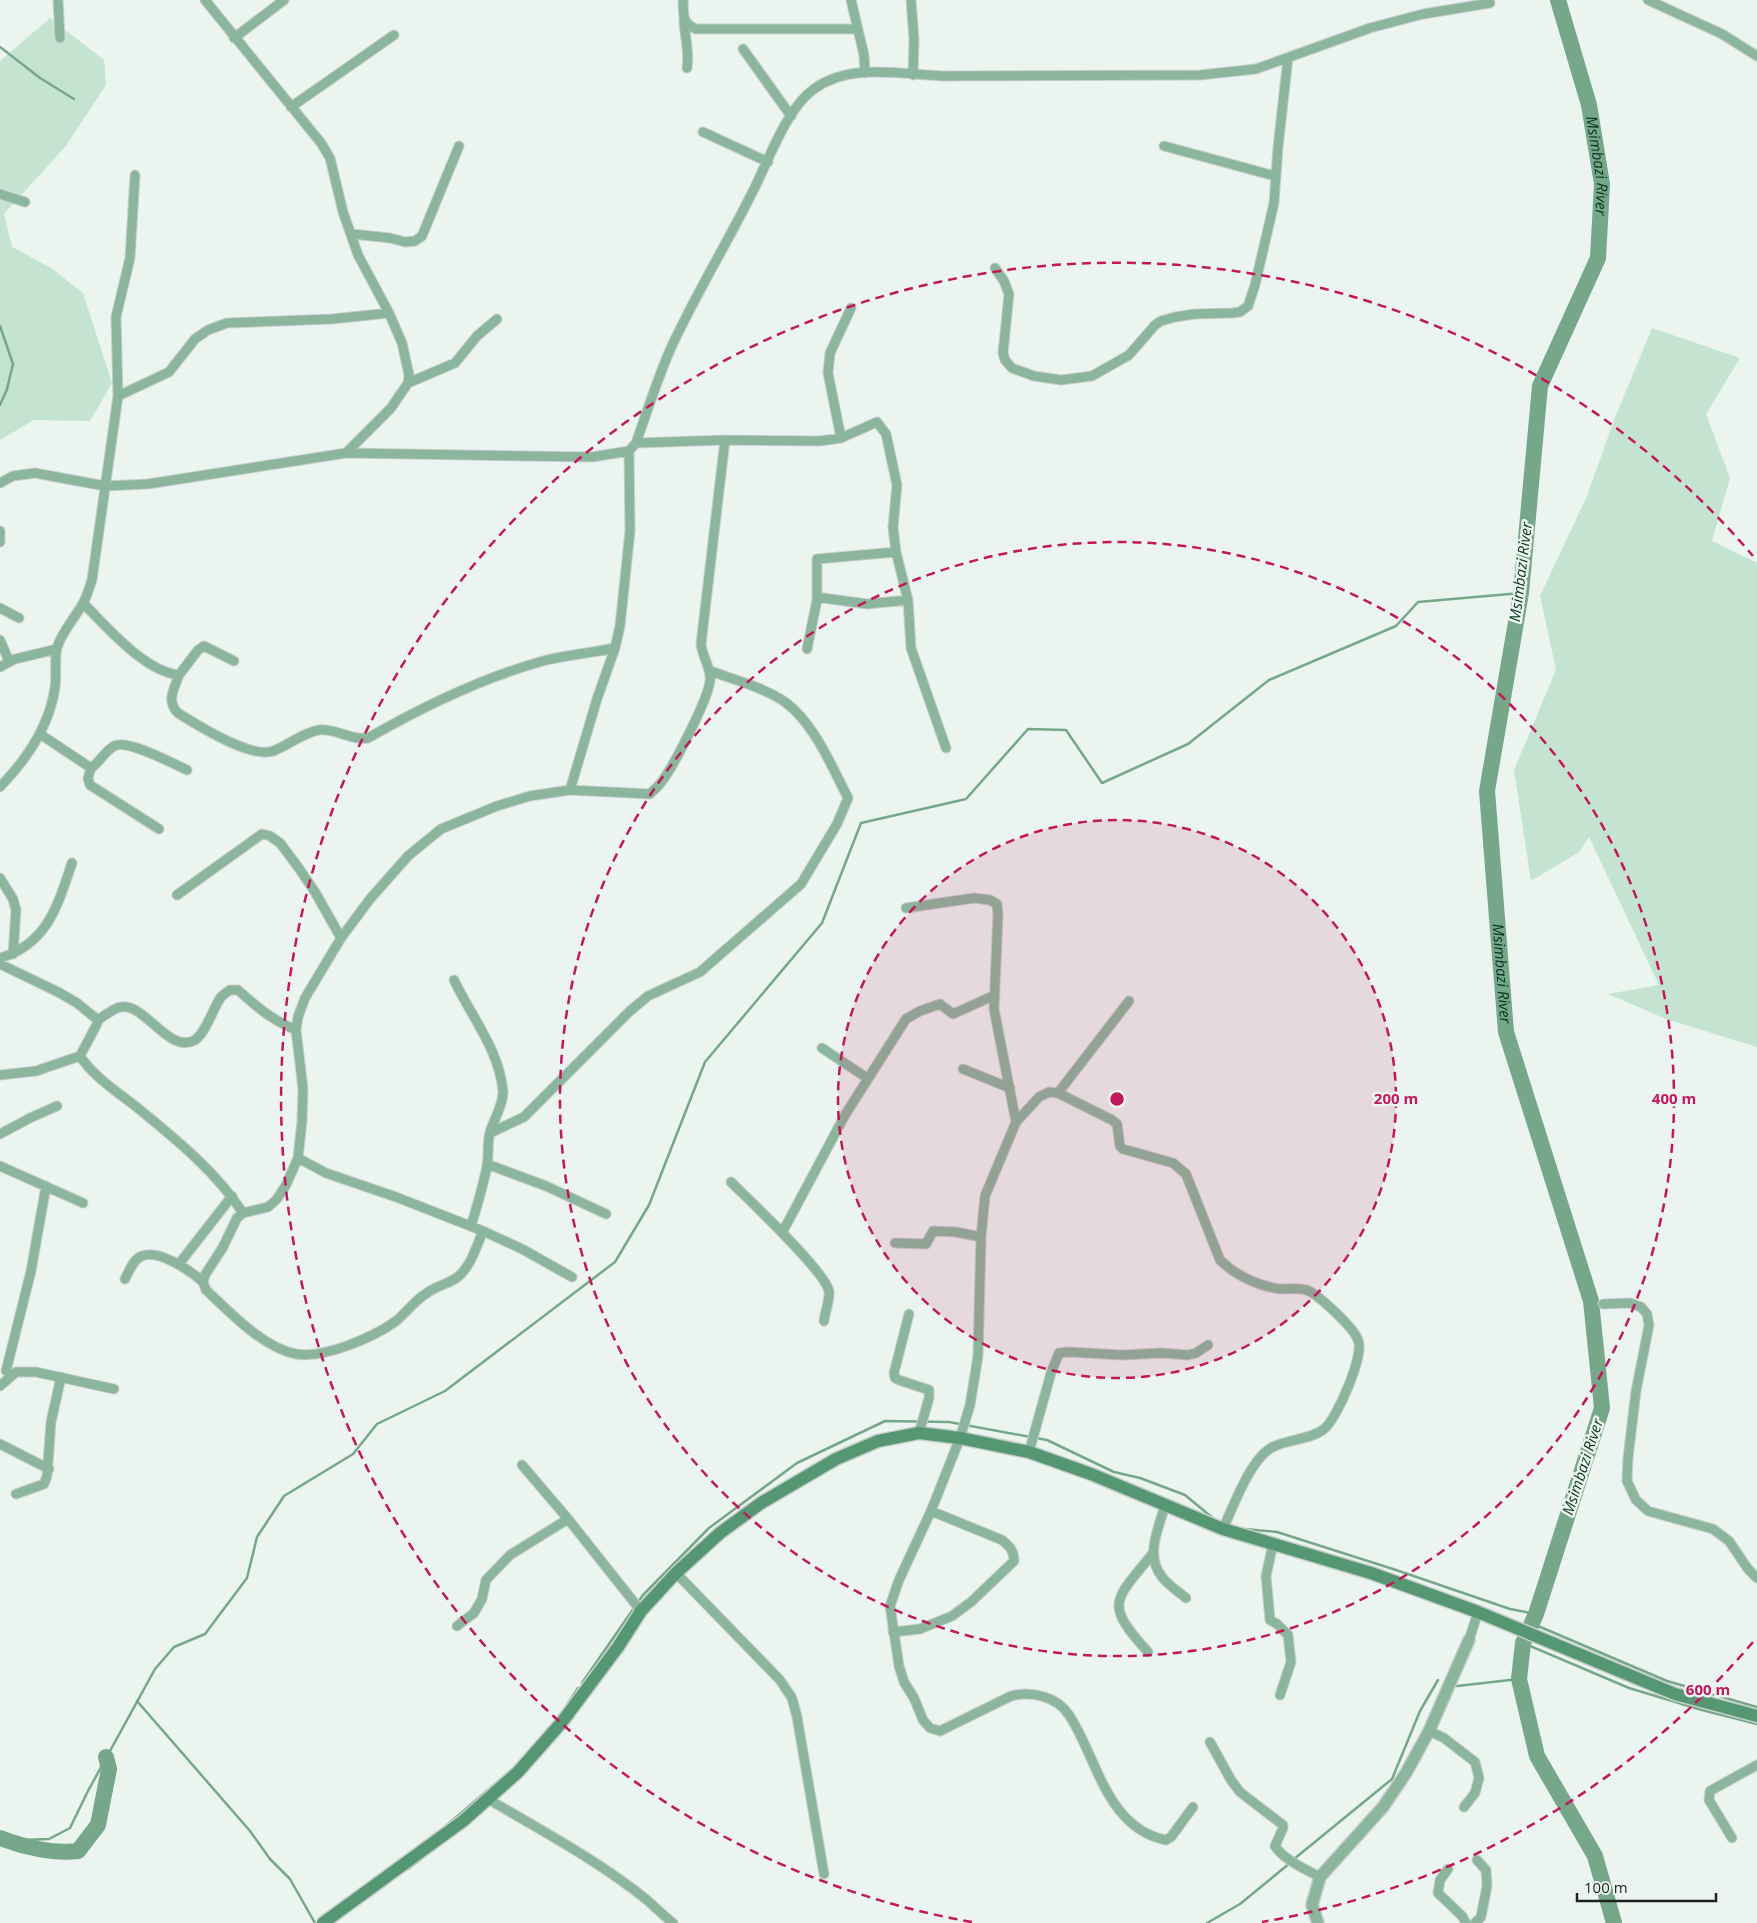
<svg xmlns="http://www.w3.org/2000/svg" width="1757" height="1923" font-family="'Open Sans',sans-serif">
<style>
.green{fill:#c4e4d1}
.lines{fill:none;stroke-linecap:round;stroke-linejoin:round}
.stream{stroke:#76a78b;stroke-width:2.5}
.river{stroke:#76a78b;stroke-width:16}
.minor-casing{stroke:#c6ceca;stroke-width:11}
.tertiary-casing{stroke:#c6ceca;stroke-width:14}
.secondary-casing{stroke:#c6ceca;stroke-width:15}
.minor{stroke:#8bb59c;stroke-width:9}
.tertiary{stroke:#8bb59c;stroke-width:11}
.secondary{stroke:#559673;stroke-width:12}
.ring{fill:none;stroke:#c2185b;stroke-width:2.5;stroke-dasharray:9 6}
.labels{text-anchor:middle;stroke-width:5;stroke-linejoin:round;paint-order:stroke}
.water-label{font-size:15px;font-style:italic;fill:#07311e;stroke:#ebf4ef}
.centre{fill:#c2185b;stroke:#ebf4ef;stroke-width:2.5}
.ring-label{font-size:15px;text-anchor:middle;font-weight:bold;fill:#c2185b;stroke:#ebf4ef;stroke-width:5;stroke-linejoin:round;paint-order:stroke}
</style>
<rect width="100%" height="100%" fill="#ebf4ef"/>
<!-- green -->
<path class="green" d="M 50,18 L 104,60 L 106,85 L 65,147 L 4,214 L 12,247 L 51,268 L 83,293 L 112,383 L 90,421 L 34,420 L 0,440 L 0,61 Z
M 1652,328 L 1740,358 L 1706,414 L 1730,478 L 1712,541 L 1757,563 L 1757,1047 L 1666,1019 L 1608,994 L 1659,985 L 1589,837 L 1579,852 L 1531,881 L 1514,770 L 1556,670 L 1540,596 L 1587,496 L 1614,420 Z"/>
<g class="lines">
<!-- stream -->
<path class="stream" d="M 0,47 L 40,78 L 74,99
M 0,326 L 13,364 L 7,389 L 0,405
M 1244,1529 L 1277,1532 L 1396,1570 L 1510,1609 L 1536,1614
M 1531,1623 L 1667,1681 L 1757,1707
M 1523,1643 L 1629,1688 L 1702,1710 L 1757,1724
M 582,1683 L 643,1595 L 709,1528 L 797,1463 L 885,1421 L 949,1422 L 1047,1440 L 1114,1472 L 1140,1478 L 1185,1495 L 1214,1519
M 1457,1686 L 1519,1679
M 137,1701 L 250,1831 L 270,1859 L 290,1879 L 315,1923
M 565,1708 L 578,1688
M 446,1826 L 516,1766
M 0,1832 L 23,1840 L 49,1839 L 70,1828 L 88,1791 L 155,1669 L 174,1647 L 205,1634 L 247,1578 L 257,1537 L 284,1496 L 353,1454 L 377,1424 L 445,1391 L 615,1262 L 649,1205 L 705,1062 L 822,923 L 861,823 L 966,799 L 1028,729 L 1066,730 L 1102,783 L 1188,744 L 1269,680 L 1396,626 L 1418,602 L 1521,593
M 1294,1859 L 1392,1779 L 1420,1711 L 1438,1680
M 408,1869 L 420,1860
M 1207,1923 L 1240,1904 L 1290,1863"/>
<!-- river -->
<g class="river">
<path id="s1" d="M 1558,0 L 1589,105 L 1602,184 L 1598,258 L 1540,386 L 1521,593 L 1487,791 L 1506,1032 L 1591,1301 L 1602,1408 L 1536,1614 L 1523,1643 L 1519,1679 L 1537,1756 L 1595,1856 L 1614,1923"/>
<path d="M 0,1838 C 23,1847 53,1854 78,1851 L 98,1825 L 109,1769 L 106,1757"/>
</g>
<!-- minor casing -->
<g class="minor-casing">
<path id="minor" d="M 58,0 L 60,38
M 205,0 L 321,143 L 330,158 L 343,212 L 358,255 L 389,313 L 402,343 L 409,375 L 408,383 L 391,408 L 346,453
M 683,0 C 684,15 681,22 696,29 L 858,29
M 851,0 L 864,55 L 865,73
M 911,0 L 914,39 L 913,75
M 1648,0 L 1722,34 L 1757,56
M 684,19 C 684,35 690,51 687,68
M 234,38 L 284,0
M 743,49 L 791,116
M 291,107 L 394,35
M 703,132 L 768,162
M 1164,146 L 1275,176
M 0,194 L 25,202
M 352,234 L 390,238 L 405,242 L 415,241 L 422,236 L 459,146
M 995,268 L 1004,281 L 1009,294 L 1003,353 L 1005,360 L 1012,368 L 1034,376 L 1061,380 L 1092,376 L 1129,355 L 1155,325 L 1161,321 L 1175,317 L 1195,314 L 1232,313 L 1240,312 L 1248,306 L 1255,285 L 1274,203 L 1278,147 L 1288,58
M 408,383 L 455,363 L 477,336 L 497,319
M 118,396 L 116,317 L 130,258 L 135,175
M 841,438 L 828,373 L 830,353 L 851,308
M 636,443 L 725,440 L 820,441 L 841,438 L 877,422 L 886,434 L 897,485 L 893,527 L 896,552 L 908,600 L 911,648 L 946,748
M 0,483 L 13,476 L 35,473 L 105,486 L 148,484 L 346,453 L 592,457 L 629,451
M 0,531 L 0,542
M 817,600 L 817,559 L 896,552
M 83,603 C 107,627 144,671 179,675 L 198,650 L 204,646 L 234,661
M 0,608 L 19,618
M 0,640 L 9,661
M 807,649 L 817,600 L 823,598 L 867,604 L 908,600
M 0,667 L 15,659 L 57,649
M 179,675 C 174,689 166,701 178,713 C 197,725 251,759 273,751 C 289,745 302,733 319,730 C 336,728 351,741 368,738 C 424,706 481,678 543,661 C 566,655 591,653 615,648
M 40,734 L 91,768 C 100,762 105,751 114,746 C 127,739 172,763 187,770
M 91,768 L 88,778 L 90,785 L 159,829
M 0,787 C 26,760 50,725 55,687 C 57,674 54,661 57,648 C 61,633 74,619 82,605 C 87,597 89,588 92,580 L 118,396 L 169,372 L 195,339 L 208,330 L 227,323 L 332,319 L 389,313
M 570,790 L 597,699 L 615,648 L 620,626 L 630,531 L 629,451 L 636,443 C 647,412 657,380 670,350 C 694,297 725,247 751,195 C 767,165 786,108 814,89 C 851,62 902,75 944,76 L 1200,75 L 1256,69 L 1370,28 L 1423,14 L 1490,3
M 0,878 L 13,899 L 16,910 L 13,954
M 177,895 L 262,834 L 270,836 L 280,843 L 298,867 L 315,892 L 341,938
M 906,908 L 974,898 L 990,900 L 997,904 L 998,914 L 994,1009 L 1016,1122
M 0,958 C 48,944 58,904 72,863
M 0,964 L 58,992 L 77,1003 L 98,1020 L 97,1024 L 80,1056 C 93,1076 116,1091 134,1105 C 173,1137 215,1170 243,1213
M 454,980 C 471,1016 500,1051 503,1092 C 503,1106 494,1119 490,1132 C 487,1143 489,1155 487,1166 C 483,1187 477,1206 471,1226
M 98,1020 C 104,1016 114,1008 121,1007 C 144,1002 169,1055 195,1040 C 206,1033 213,1008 221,997 C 223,995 227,992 230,990 L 238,990 C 259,1009 271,1019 296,1030
M 822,1048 L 867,1078
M 963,1069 L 1010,1088
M 0,1075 L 36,1071 L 80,1056
M 1058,1093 L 1129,1001
M 490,1133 L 524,1117 L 630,1011 L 648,996 L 700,972 L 801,884 L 837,824 L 848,798 C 832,767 814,723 785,702 C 765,688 733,679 710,671
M 0,1134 L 30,1118 L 57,1106
M 298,1158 L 326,1173 L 396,1197 L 483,1231 L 522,1249 L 572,1277
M 487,1164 L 546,1186 L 606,1214
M 0,1166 L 83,1203
M 731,1182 C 749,1200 824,1270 829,1291 C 830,1300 825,1312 824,1321
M 483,1231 C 477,1245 472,1263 460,1275 C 451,1284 437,1285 427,1293 C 415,1300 407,1312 396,1321 C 374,1337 324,1359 296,1354 C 263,1348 230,1312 206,1290 L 203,1282 L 205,1275 L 223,1247 L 237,1218 L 243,1213 L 268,1207 L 277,1199 L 286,1185 L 298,1158 L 302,1121 L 303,1089 L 296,1030 L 298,1017 L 305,998 L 341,938 L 370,899 L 408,856 L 441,829 L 497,806 L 530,796 L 570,790 L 650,794 C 652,791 656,789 658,786 C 671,773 708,699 710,681 C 712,670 702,656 701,644 L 725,440
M 782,1233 L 845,1115 L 906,1019 L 920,1011 L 940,1004 L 953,1014 L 995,995
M 895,1243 L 926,1244 L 933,1231 L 956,1232 L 981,1237
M 179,1264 L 232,1196
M 125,1279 C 129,1272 133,1259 142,1256 C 159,1249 191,1271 203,1282
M 1603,1304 L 1630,1303 L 1641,1307 L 1647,1314 L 1649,1325 L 1636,1391 L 1628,1458 L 1627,1481 L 1636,1500 L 1648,1511 L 1713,1529 L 1729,1541 L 1748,1569 L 1757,1578
M 909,1314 L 894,1373 L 895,1378 L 899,1380 L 929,1390 L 929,1398 L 919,1433
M 6,1371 L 31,1271 L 46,1186
M 0,1386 L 16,1372 L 36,1372 L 114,1389
M 0,1444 L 49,1469
M 1029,1452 L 1051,1373 L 1059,1353 L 1069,1352 L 1122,1355 L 1162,1353 L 1188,1355 L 1196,1353 L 1208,1345
M 522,1465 L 568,1519 L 641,1611
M 16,1494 L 44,1484 L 47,1476 L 51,1422 L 61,1377
M 1165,1506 C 1158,1530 1145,1555 1162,1577 C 1168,1585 1179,1592 1186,1598
M 1273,1544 L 1266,1576 L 1270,1620 L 1277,1624 L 1288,1635 L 1291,1662 L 1280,1695
M 676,1573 L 780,1680 L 792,1698 L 797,1717 L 824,1874
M 457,1626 L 474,1613 L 482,1599 L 486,1580 L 510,1555 L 568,1519
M 893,1632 L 920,1629 L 952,1616 L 971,1602 L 1014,1561 C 1014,1550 1009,1546 1002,1540 L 931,1511
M 1469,1640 L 1478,1612
M 1148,1652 C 1102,1602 1116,1600 1153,1553
M 1429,1731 L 1444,1738 L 1475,1762 L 1479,1778 L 1475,1793 L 1464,1807
M 1210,1742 L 1231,1780 L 1240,1792 L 1283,1825 L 1283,1828 L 1275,1846 C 1284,1860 1305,1869 1320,1877
M 488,1799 C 542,1831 599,1861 647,1900 C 656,1908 664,1916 673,1923
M 1193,1807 L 1171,1837 L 1166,1840 C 1106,1828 1097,1757 1069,1715 C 1057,1696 1031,1691 1011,1696 L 940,1731 L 930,1728 L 923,1720 L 914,1698 L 904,1682 L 899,1666 L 890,1606 L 899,1580 L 931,1511 L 960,1438 L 970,1405 L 978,1356 L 981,1237 L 985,1196 L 1016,1122 L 1039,1097 L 1049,1092 L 1058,1093 L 1112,1120 L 1117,1124 L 1120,1146 L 1123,1149 L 1173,1163 L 1186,1174 L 1220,1260 C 1236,1276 1262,1288 1284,1289 C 1294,1289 1305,1287 1314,1294 C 1325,1302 1354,1328 1358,1340 C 1365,1354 1337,1419 1324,1429 C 1311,1440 1285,1439 1271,1448 C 1250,1460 1233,1507 1223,1529
M 1732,1838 L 1709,1800 L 1710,1791 L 1757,1765
M 1448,1869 L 1440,1880 L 1438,1893 L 1462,1916 L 1466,1923
M 1475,1923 L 1481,1917 L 1487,1886 L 1486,1870 L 1477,1860"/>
</g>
<!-- tertiary casing -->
<g class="tertiary-casing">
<path id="tertiary" d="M 1318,1923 L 1312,1905 L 1320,1877 L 1383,1807 L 1406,1773 L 1429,1731 L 1469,1640"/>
</g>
<!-- secondary casing -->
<g class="secondary-casing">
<path id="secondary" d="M 323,1923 L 463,1821 L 518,1772 L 562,1722 L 618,1647 L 641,1611 L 676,1573 L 720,1533 L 761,1503 L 836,1459 L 878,1441 L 919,1433 L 960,1438 L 1029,1452 L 1091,1474 L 1223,1529 L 1371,1573 L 1478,1612 L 1675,1694 L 1757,1716"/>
</g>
<!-- minor -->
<use href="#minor" class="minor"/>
<!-- tertiary -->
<use href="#tertiary" class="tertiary"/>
<!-- secondary -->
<use href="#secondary" class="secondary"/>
</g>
<!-- distance rings -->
<circle cx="1117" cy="1099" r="279" fill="#c2185b" fill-opacity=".12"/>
<g class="ring">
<circle cx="1117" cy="1099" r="279"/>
<circle cx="1117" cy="1099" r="557"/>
<path d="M1753 1642A836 836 0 0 1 1262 1922M972 1922A836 836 0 1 1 1753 556"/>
</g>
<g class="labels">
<!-- water labels -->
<g class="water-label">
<text dy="5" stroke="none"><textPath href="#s1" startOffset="171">Msimbazi River</textPath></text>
<text transform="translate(1521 572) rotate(-83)" y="5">Msimbazi River</text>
<text dy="5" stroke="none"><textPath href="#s1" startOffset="996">Msimbazi River</textPath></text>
<text transform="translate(1583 1467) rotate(-72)" y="5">Msimbazi River</text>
</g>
</g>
<circle cx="1117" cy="1099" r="8" class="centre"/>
<g class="ring-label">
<text x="1396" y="1104">200 m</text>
<text x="1674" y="1104">400 m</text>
<text x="1708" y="1695">600 m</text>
</g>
<!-- scale -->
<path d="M1577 1893v8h139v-8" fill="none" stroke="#1e211f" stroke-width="2.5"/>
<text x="1584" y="1893" font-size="15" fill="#1e211f" stroke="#ebf4ef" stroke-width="4" paint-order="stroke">100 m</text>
</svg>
